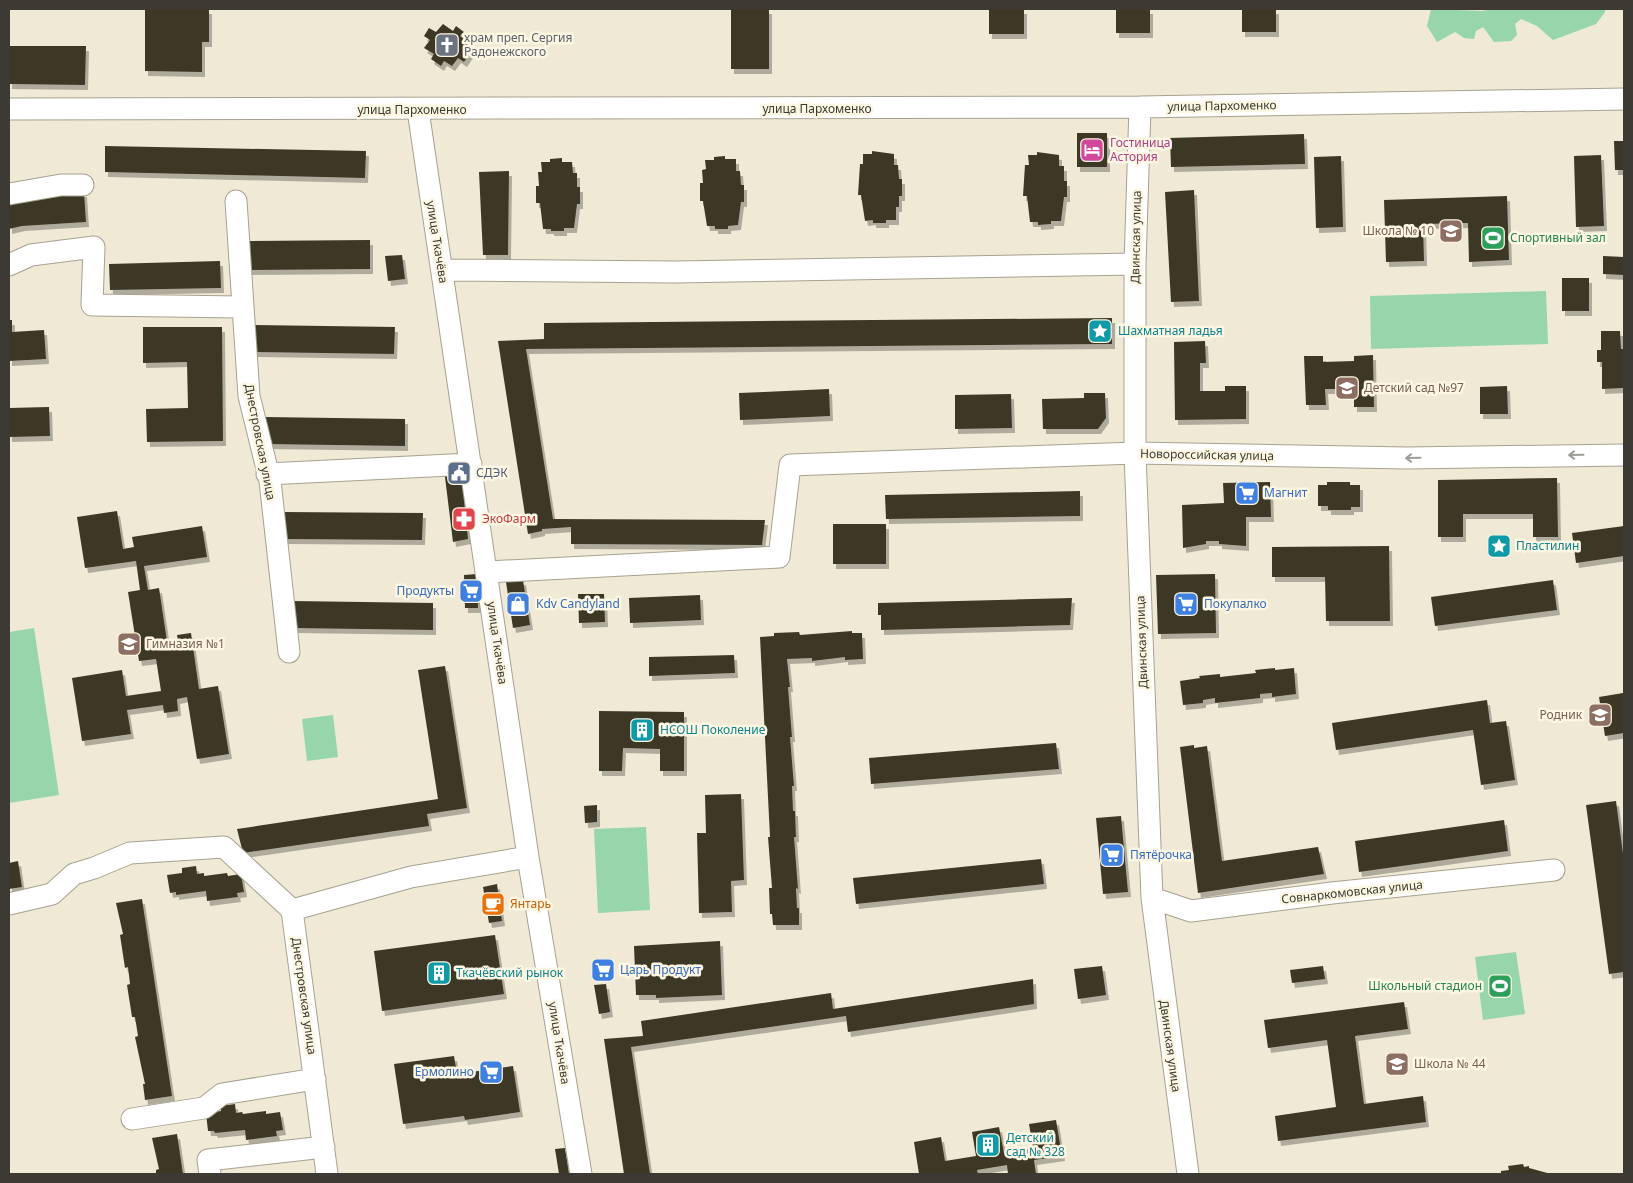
<svg xmlns="http://www.w3.org/2000/svg" width="1633" height="1183" font-family="'Noto Sans',sans-serif">
<style>
.green{fill:#97d6aa}
.building{fill:#3d3828;filter:url(#shadow)}
.lines{fill:none;stroke-linecap:round;stroke-linejoin:round}
.minor-casing{stroke:#a7a18f;stroke-width:23}
.minor{stroke:#fff;stroke-width:21}
.oneway{stroke:#9e9c98}
.labels{text-anchor:middle;stroke-width:5;stroke-linejoin:round;paint-order:stroke}
.worship-label{font-size:12px;fill:#5b616d;stroke:#fcf6e2;text-anchor:start}
.street-label{font-size:12px;fill:#3c3a32;stroke:#fcf6e2}
.hotel-label{font-size:12px;fill:#b23c85;stroke:#fcf6e2;text-anchor:start}
.education-label{font-size:12px;fill:#785e54;stroke:#fcf6e2;text-anchor:start}
.leisure-label{font-size:12px;fill:#27864d;stroke:#fcf6e2;text-anchor:start}
.culture-label{font-size:12px;fill:#0d838f;stroke:#fcf6e2;text-anchor:start}
.service-label{font-size:12px;fill:#4e5e75;stroke:#fcf6e2;text-anchor:start}
.shop-label{font-size:12px;fill:#366cbe;stroke:#fcf6e2;text-anchor:start}
.health-label{font-size:12px;fill:#be3a42;stroke:#fcf6e2;text-anchor:start}
.food-label{font-size:12px;fill:#c56008;stroke:#fcf6e2;text-anchor:start}
</style>
<defs>
<filter id="shadow"><feDropShadow dx="3" dy="5" stdDeviation="0" flood-color="#0004"/></filter>
</defs>
<rect width="100%" height="100%" fill="#efe9d5"/>
<!-- green -->
<path class="green" d="M 1431,9 L 1482,11 L 1492,9 L 1605,9 L 1605,12 L 1596,24 L 1553,40 L 1537,26 L 1521,19 L 1515,24 L 1517,35 L 1511,41 L 1494,42 L 1483,27 L 1476,31 L 1474,39 L 1464,38 L 1455,32 L 1437,42 L 1427,26 Z
M 1546,291 L 1548,344 L 1371,349 L 1370,296 Z
M 34,628 L 59,795 L 9,803 L 9,632 Z
M 333,715 L 338,757 L 307,761 L 302,719 Z
M 646,827 L 650,910 L 598,913 L 594,829 Z
M 1516,952 L 1525,1014 L 1483,1020 L 1475,957 Z"/>
<!-- building -->
<path class="building" d="M 145,9 L 209,9 L 209,42 L 202,42 L 202,72 L 145,71 Z
M 731,9 L 769,9 L 769,69 L 731,69 Z
M 989,9 L 1024,9 L 1024,34 L 989,34 Z
M 1116,9 L 1150,9 L 1150,33 L 1116,33 Z
M 1242,9 L 1276,9 L 1276,32 L 1242,32 Z
M 443,24 L 453,31 L 456,26 L 464,32 L 460,36 L 469,43 L 464,49 L 470,53 L 464,62 L 458,58 L 452,66 L 444,61 L 441,66 L 431,59 L 434,54 L 424,48 L 430,40 L 424,36 L 429,28 L 436,32 Z
M 9,46 L 86,46 L 85,85 L 9,84 Z
M 1077,133 L 1107,133 L 1107,167 L 1077,167 Z
M 1304,134 L 1305,164 L 1171,167 L 1170,138 Z
M 1614,141 L 1624,141 L 1624,170 L 1615,170 Z
M 105,146 L 366,151 L 365,178 L 105,172 Z
M 872,151 L 894,154 L 894,165 L 898,165 L 899,179 L 902,179 L 902,196 L 899,196 L 899,207 L 896,207 L 896,220 L 886,220 L 886,223 L 873,223 L 873,220 L 865,221 L 861,195 L 858,195 L 860,164 L 863,164 L 863,154 L 872,154 Z
M 1037,152 L 1059,155 L 1059,166 L 1064,166 L 1064,181 L 1067,181 L 1067,197 L 1064,197 L 1061,221 L 1051,221 L 1051,224 L 1038,225 L 1038,222 L 1030,222 L 1027,196 L 1023,196 L 1025,165 L 1029,165 L 1028,155 L 1037,155 Z
M 1601,155 L 1604,226 L 1576,227 L 1574,156 Z
M 725,156 L 725,159 L 736,159 L 736,171 L 740,171 L 741,185 L 744,185 L 744,202 L 741,202 L 738,225 L 728,226 L 728,229 L 715,229 L 715,226 L 707,226 L 703,201 L 700,201 L 700,183 L 703,183 L 702,170 L 706,169 L 705,160 L 714,160 L 714,157 Z
M 1341,156 L 1343,227 L 1316,228 L 1314,157 Z
M 562,158 L 562,162 L 572,162 L 573,173 L 577,173 L 577,187 L 580,187 L 580,204 L 577,204 L 574,228 L 564,228 L 564,231 L 551,231 L 551,229 L 543,229 L 540,203 L 536,203 L 536,186 L 539,186 L 538,172 L 542,172 L 541,162 L 550,162 L 550,159 Z
M 509,171 L 508,255 L 483,255 L 479,172 Z
M 1194,190 L 1199,301 L 1171,302 L 1165,192 Z
M 84,192 L 86,222 L 22,226 L 9,229 L 9,200 Z
M 1507,196 L 1509,260 L 1469,262 L 1468,223 L 1423,224 L 1424,261 L 1386,262 L 1384,200 Z
M 370,240 L 370,269 L 246,270 L 246,241 Z
M 402,255 L 405,279 L 388,281 L 385,256 Z
M 1603,256 L 1624,257 L 1624,275 L 1603,274 Z
M 220,261 L 221,288 L 110,290 L 109,264 Z
M 1562,278 L 1589,278 L 1589,311 L 1562,311 Z
M 1112,318 L 1112,344 L 526,349 L 553,519 L 765,520 L 762,545 L 571,544 L 571,527 L 542,529 L 542,531 L 528,534 L 498,341 L 544,339 L 544,323 Z
M 9,320 L 12,320 L 12,332 L 44,330 L 46,359 L 9,361 Z
M 254,325 L 395,327 L 394,354 L 254,352 Z
M 143,327 L 222,327 L 223,441 L 147,442 L 146,409 L 188,408 L 187,362 L 143,363 Z
M 1601,331 L 1620,331 L 1621,349 L 1624,349 L 1623,388 L 1602,389 L 1602,362 L 1597,362 L 1597,350 L 1601,350 Z
M 1205,341 L 1206,363 L 1200,363 L 1200,391 L 1225,391 L 1225,386 L 1246,386 L 1246,419 L 1175,420 L 1174,342 Z
M 1373,355 L 1374,407 L 1354,407 L 1354,389 L 1325,389 L 1326,405 L 1306,405 L 1304,356 L 1323,356 L 1323,362 L 1354,361 L 1354,356 Z
M 1507,386 L 1508,414 L 1480,414 L 1480,387 Z
M 829,389 L 830,416 L 740,420 L 739,393 Z
M 1084,393 L 1105,393 L 1106,418 L 1098,429 L 1043,429 L 1042,399 L 1084,398 Z
M 1011,394 L 1012,428 L 955,429 L 955,395 Z
M 49,407 L 50,436 L 9,437 L 9,408 Z
M 265,417 L 405,419 L 405,446 L 265,444 Z
M 461,467 L 468,539 L 453,542 L 444,469 Z
M 1557,478 L 1558,537 L 1533,537 L 1533,514 L 1463,514 L 1463,537 L 1438,537 L 1438,480 Z
M 1270,482 L 1271,517 L 1246,517 L 1246,546 L 1219,544 L 1219,541 L 1206,541 L 1206,544 L 1183,548 L 1182,505 L 1224,503 L 1223,483 Z
M 1327,482 L 1350,482 L 1350,485 L 1360,485 L 1360,507 L 1351,507 L 1351,510 L 1328,510 L 1328,506 L 1318,506 L 1318,485 L 1327,485 Z
M 1080,491 L 1080,516 L 886,519 L 885,495 Z
M 117,511 L 123,549 L 134,547 L 132,537 L 202,526 L 207,557 L 144,566 L 148,590 L 159,588 L 168,648 L 179,646 L 177,635 L 191,633 L 199,689 L 218,686 L 229,754 L 197,759 L 187,697 L 177,699 L 178,711 L 164,713 L 163,705 L 127,710 L 131,734 L 82,741 L 72,678 L 122,670 L 126,696 L 161,691 L 156,659 L 139,661 L 128,592 L 140,590 L 136,561 L 85,568 L 77,517 Z
M 282,512 L 423,513 L 422,540 L 282,539 Z
M 833,524 L 886,524 L 886,564 L 833,564 Z
M 1624,526 L 1624,556 L 1576,563 L 1572,533 Z
M 1389,546 L 1390,621 L 1326,621 L 1325,577 L 1272,577 L 1272,547 Z
M 477,574 L 478,608 L 465,608 L 464,575 Z
M 1215,574 L 1216,633 L 1158,634 L 1156,575 Z
M 523,580 L 530,625 L 513,628 L 506,582 Z
M 1553,580 L 1557,610 L 1435,626 L 1431,597 Z
M 578,594 L 604,594 L 605,622 L 579,623 Z
M 700,595 L 701,620 L 630,623 L 629,598 Z
M 1072,598 L 1070,625 L 881,630 L 881,615 L 878,615 L 878,603 Z
M 292,601 L 433,603 L 433,630 L 292,628 Z
M 852,631 L 852,633 L 862,633 L 863,659 L 845,660 L 845,657 L 812,661 L 812,658 L 787,659 L 790,687 L 788,687 L 792,737 L 790,737 L 794,786 L 792,786 L 793,811 L 795,811 L 796,837 L 794,837 L 798,889 L 796,888 L 797,908 L 799,908 L 799,925 L 773,925 L 772,914 L 770,914 L 769,888 L 772,888 L 768,837 L 770,837 L 760,637 L 774,636 L 774,633 L 799,632 L 800,635 Z
M 734,655 L 735,673 L 649,676 L 649,657 Z
M 445,666 L 467,808 L 427,814 L 429,826 L 243,853 L 237,829 L 438,799 L 418,670 Z
M 1275,668 L 1275,670 L 1294,668 L 1296,694 L 1272,697 L 1272,693 L 1260,694 L 1260,698 L 1215,703 L 1215,698 L 1203,700 L 1203,703 L 1183,705 L 1180,681 L 1200,678 L 1199,676 L 1220,674 L 1220,677 L 1256,673 L 1255,670 Z
M 1623,693 L 1624,733 L 1605,736 L 1599,697 Z
M 1487,700 L 1490,723 L 1506,721 L 1515,780 L 1481,785 L 1473,730 L 1336,750 L 1332,723 Z
M 599,711 L 684,712 L 684,771 L 660,771 L 660,749 L 623,748 L 622,771 L 599,771 Z
M 1056,743 L 1059,769 L 871,784 L 869,758 Z
M 1194,745 L 1194,748 L 1207,746 L 1222,861 L 1318,847 L 1324,874 L 1198,893 L 1180,747 Z
M 741,794 L 744,880 L 731,881 L 732,912 L 699,913 L 697,833 L 706,833 L 705,795 Z
M 1616,801 L 1624,861 L 1624,972 L 1609,974 L 1586,805 Z
M 597,805 L 597,822 L 585,823 L 584,806 Z
M 1121,816 L 1128,892 L 1103,894 L 1096,818 Z
M 1504,820 L 1508,851 L 1359,872 L 1355,841 Z
M 1041,859 L 1044,884 L 856,904 L 853,878 Z
M 18,861 L 22,887 L 9,889 L 9,863 Z
M 196,866 L 197,874 L 204,873 L 204,876 L 227,873 L 228,876 L 241,874 L 244,892 L 237,893 L 238,897 L 207,901 L 206,891 L 176,895 L 176,892 L 170,893 L 167,875 L 182,873 L 182,868 Z
M 497,884 L 502,921 L 489,923 L 483,887 Z
M 142,899 L 172,1096 L 145,1100 L 143,1084 L 145,1084 L 135,1037 L 138,1036 L 135,1017 L 132,1017 L 127,985 L 130,984 L 128,967 L 125,968 L 120,935 L 123,934 L 116,903 Z
M 495,935 L 504,994 L 382,1011 L 374,951 Z
M 720,941 L 722,995 L 656,998 L 656,995 L 636,995 L 634,946 Z
M 607,964 L 608,974 L 599,975 L 597,965 Z
M 1102,966 L 1106,995 L 1078,999 L 1074,969 Z
M 1323,966 L 1325,979 L 1292,983 L 1290,970 Z
M 1033,979 L 1034,1004 L 848,1032 L 846,1016 L 631,1047 L 650,1174 L 624,1174 L 604,1039 L 643,1036 L 641,1021 L 831,993 L 833,1009 Z
M 606,984 L 610,1012 L 599,1014 L 594,985 Z
M 1404,1002 L 1408,1029 L 1355,1036 L 1364,1104 L 1423,1096 L 1426,1122 L 1278,1141 L 1275,1116 L 1336,1107 L 1327,1040 L 1268,1048 L 1264,1020 Z
M 454,1056 L 457,1074 L 513,1066 L 520,1112 L 465,1120 L 464,1116 L 403,1124 L 394,1064 Z
M 235,1104 L 236,1113 L 242,1112 L 243,1114 L 266,1111 L 266,1114 L 280,1112 L 283,1130 L 276,1131 L 277,1136 L 246,1140 L 245,1130 L 215,1133 L 214,1131 L 208,1131 L 206,1113 L 221,1111 L 220,1106 Z
M 1056,1120 L 1062,1156 L 1034,1160 L 1036,1174 L 1008,1174 L 1007,1165 L 977,1170 L 978,1174 L 919,1174 L 914,1142 L 941,1137 L 945,1161 L 976,1156 L 972,1132 L 999,1127 L 1004,1153 L 1033,1148 L 1029,1124 Z
M 177,1134 L 183,1174 L 156,1174 L 156,1170 L 159,1169 L 152,1138 Z
M 565,1148 L 569,1174 L 559,1174 L 555,1149 Z
M 1523,1164 L 1524,1167 L 1529,1166 L 1529,1168 L 1551,1174 L 1501,1174 L 1501,1171 L 1509,1170 L 1508,1166 Z"/>
<g class="lines">
<!-- minor casing -->
<g class="minor-casing">
<path id="minor" d="M 1140,107 L 1135,264 L 1135,453 L 1152,898 L 1188,1174
M 9,109 L 1140,107 L 1624,99
M 418,110 L 528,857 L 581,1174
M 9,194 L 61,185 L 83,185
M 236,201 L 249,396 L 270,481 L 289,652
M 9,265 L 31,255 L 94,247 L 92,305 L 242,307
M 442,270 L 676,272 L 1135,264
M 267,474 L 471,464
M 487,572 L 779,557 L 790,465 L 1135,453 L 1407,458 L 1624,455
M 1152,898 L 1191,911 L 1332,893 L 1554,870
M 9,904 L 52,894 L 74,874 L 94,868 L 130,853 L 224,847 L 292,910 L 327,1174
M 292,910 L 411,877 L 528,857
M 132,1119 L 204,1108 L 222,1094 L 315,1079
M 210,1174 L 208,1160 L 324,1147"/>
</g>
<!-- minor -->
<use href="#minor" class="minor"/>
</g>
<!-- one-way arrows -->
<defs><path id="oneway-shaft" d="M-6 0H5M1.5-3L5.5 0L1.5 3" fill="none" stroke-width="1.6" stroke-linecap="round" stroke-linejoin="round" transform="scale(1.25)"/></defs>
<g class="oneway">
<use href="#oneway-shaft" transform="translate(1576 455) rotate(179)"/>
<use href="#oneway-shaft" transform="translate(1413 458) rotate(179)"/>
</g>
<!-- icons -->
<defs>
<g id="church-square" transform="scale(1.25)"><rect x="-9" y="-9" width="18" height="18" rx="4" fill="#6b7280" stroke="#fcf6e2"/><path d="M-1.2-6h2.4v3.5h3.3v2.4h-3.3V6h-2.4V-.1h-3.3v-2.4h3.3Z" fill="#fff"/></g>
<g id="hotel-square" transform="scale(1.25)"><rect x="-9" y="-9" width="18" height="18" rx="4" fill="#d1479c" stroke="#fcf6e2"/><path d="M-6-4.5h1.5V1H6V5H4.5V3h-9V5H-6ZM-4 0a1.8 1.8 0 1 1 3.6 0ZM.5 0V-2.5h3Q6-2.5 6 0Z" fill="#fff"/></g>
<g id="school-square" transform="scale(1.25)"><rect x="-9" y="-9" width="18" height="18" rx="4" fill="#8d6e63" stroke="#fcf6e2"/><path d="M0-5L7-2L0 1L-7-2ZM-4 1L0 2.5L4 1V4Q0 6-4 4Z" fill="#fff"/></g>
<g id="stadium-square" transform="scale(1.25)"><rect x="-9" y="-9" width="18" height="18" rx="4" fill="#2e9e5b" stroke="#fcf6e2"/><path d="M0-5a6.5 5 0 1 0 0 10a6.5 5 0 1 0 0-10ZM-3.5-1.8h7v3.6h-7Z" fill="#fff"/></g>
<g id="sight-square" transform="scale(1.25)"><rect x="-9" y="-9" width="18" height="18" rx="4" fill="#0f9aa8" stroke="#fcf6e2"/><path d="M0-6L1.8-2.2L6-1.7L2.9 1.2L3.7 5.4L0 3.3L-3.7 5.4L-2.9 1.2L-6-1.7L-1.8-2.2Z" fill="#fff"/></g>
<g id="civic-square" transform="scale(1.25)"><rect x="-9" y="-9" width="18" height="18" rx="4" fill="#5c6f8a" stroke="#fcf6e2"/><path d="M-.6-6.5H3V-4.5H.6V-3L4-1V1h2V6H-6V1h2V-1L-.6-3ZM-1.2 2.5V6h2.4V2.5Z" fill="#fff"/></g>
<g id="supermarket-square" transform="scale(1.25)"><rect x="-9" y="-9" width="18" height="18" rx="4" fill="#3f7fe0" stroke="#fcf6e2"/><path d="M-6-5.5h2.5l.6 2H6L4.5 2H-2.5L-4.4-4H-6ZM-1.5 3.2a1.3 1.3 0 1 0 .1 0ZM3 3.2a1.3 1.3 0 1 0 .1 0Z" fill="#fff"/></g>
<g id="pharmacy-square" transform="scale(1.25)"><rect x="-9" y="-9" width="18" height="18" rx="4" fill="#e0444e" stroke="#fcf6e2"/><path d="M-2-6h4v4h4v4h-4v4h-4v-4h-4v-4h4Z" fill="#fff"/></g>
<g id="shop-square" transform="scale(1.25)"><rect x="-9" y="-9" width="18" height="18" rx="4" fill="#3f7fe0" stroke="#fcf6e2"/><path d="M-5-2.5h2.3a2.7 3.5 0 0 1 5.4 0H5L5.5 6h-11ZM-1.5-2.5h3a1.5 2.3 0 0 0-3 0Z" fill="#fff"/></g>
<g id="building-square" transform="scale(1.25)"><rect x="-9" y="-9" width="18" height="18" rx="4" fill="#0f9aa8" stroke="#fcf6e2"/><path d="M-4-6H4V6H1V3H-1V6H-4ZM-2.5-4.3h1.7v1.8h-1.7ZM.8-4.3h1.7v1.8H.8ZM-2.5-1h1.7V.8h-1.7ZM.8-1h1.7V.8H.8Z" fill="#fff"/></g>
<g id="cafe-square" transform="scale(1.25)"><rect x="-9" y="-9" width="18" height="18" rx="4" fill="#e8710a" stroke="#fcf6e2"/><path d="M-5.5-4.5H6V0H3Q3 3.5 0 3.5H-2.5Q-5.5 3.5-5.5 0ZM3-3.2v2h1.7v-2ZM-6 4.5H4V6H-6Z" fill="#fff"/></g>
</defs>
<g fill-rule="evenodd">
<use href="#church-square" x="447" y="45"/>
<use href="#hotel-square" x="1092" y="150"/>
<use href="#school-square" x="1451" y="231"/>
<use href="#stadium-square" x="1493" y="238"/>
<use href="#sight-square" x="1100" y="331"/>
<use href="#school-square" x="1347" y="388"/>
<use href="#civic-square" x="459" y="473"/>
<use href="#supermarket-square" x="1247" y="493"/>
<use href="#pharmacy-square" x="464" y="519"/>
<use href="#sight-square" x="1499" y="546"/>
<use href="#supermarket-square" x="471" y="591"/>
<use href="#shop-square" x="518" y="604"/>
<use href="#supermarket-square" x="1186" y="604"/>
<use href="#school-square" x="129" y="644"/>
<use href="#school-square" x="1600" y="715"/>
<use href="#building-square" x="642" y="730"/>
<use href="#supermarket-square" x="1112" y="855"/>
<use href="#cafe-square" x="493" y="904"/>
<use href="#supermarket-square" x="603" y="970"/>
<use href="#building-square" x="439" y="973"/>
<use href="#stadium-square" x="1500" y="986"/>
<use href="#school-square" x="1397" y="1064"/>
<use href="#supermarket-square" x="491" y="1072"/>
<use href="#building-square" x="988" y="1145"/>
</g>
<g class="labels">
<!-- worship labels -->
<g class="worship-label">
<text x="464" y="42">храм преп. Сергия<tspan x="464" dy="14">Радонежского</tspan></text>
</g>
<!-- street labels -->
<g class="street-label">
<text transform="translate(1222 106) rotate(-1)" y="4">улица Пархоменко</text>
<text x="817" y="113">улица Пархоменко</text>
<text x="412" y="114">улица Пархоменко</text>
<text transform="translate(1136 237) rotate(-89)" y="4">Двинская улица</text>
<text transform="translate(437 242) rotate(81)" y="4">улица Ткачёва</text>
<text transform="translate(260 442) rotate(79)" y="4">Днестровская улица</text>
<text transform="translate(1207 455) rotate(1)" y="4">Новороссийская улица</text>
<text transform="translate(1142 642) rotate(-92)" y="4">Двинская улица</text>
<text transform="translate(497 643) rotate(82)" y="4">улица Ткачёва</text>
<text transform="translate(1352 892) rotate(-6)" y="4">Совнаркомовская улица</text>
<text transform="translate(304 996) rotate(82)" y="4">Днестровская улица</text>
<text transform="translate(559 1043) rotate(81)" y="4">улица Ткачёва</text>
<text transform="translate(1170 1046) rotate(82)" y="4">Двинская улица</text>
</g>
<!-- hotel labels -->
<g class="hotel-label">
<text x="1110" y="147">Гостиница<tspan x="1110" dy="14">Астория</tspan></text>
</g>
<!-- education labels -->
<g class="education-label">
<text x="1434" y="235" text-anchor="end">Школа № 10</text>
<text x="1364" y="392">Детский сад №97</text>
<text x="146" y="648">Гимназия №1</text>
<text x="1582" y="719" text-anchor="end">Родник</text>
<text x="1414" y="1068">Школа № 44</text>
</g>
<!-- leisure labels -->
<g class="leisure-label">
<text x="1510" y="242">Спортивный зал</text>
<text x="1482" y="990" text-anchor="end">Школьный стадион</text>
</g>
<!-- culture labels -->
<g class="culture-label">
<text x="1118" y="335">Шахматная ладья</text>
<text x="1516" y="550">Пластилин</text>
<text x="660" y="734">НСОШ Поколение</text>
<text x="456" y="977">Ткачёвский рынок</text>
<text x="1006" y="1142">Детский<tspan x="1006" dy="14">сад № 328</tspan></text>
</g>
<!-- service labels -->
<g class="service-label">
<text x="476" y="477">СДЭК</text>
</g>
<!-- shop labels -->
<g class="shop-label">
<text x="1264" y="497">Магнит</text>
<text x="454" y="595" text-anchor="end">Продукты</text>
<text x="536" y="608">Kdv Candyland</text>
<text x="1204" y="608">Покупалко</text>
<text x="1130" y="859">Пятёрочка</text>
<text x="620" y="974">Царь Продукт</text>
<text x="474" y="1076" text-anchor="end">Ермолино</text>
</g>
<!-- health labels -->
<g class="health-label">
<text x="482" y="523">ЭкоФарм</text>
</g>
<!-- food labels -->
<g class="food-label">
<text x="510" y="908">Янтарь</text>
</g>
</g>
<!-- border -->
<rect width="1633" height="1183" fill="none" stroke="#3c3a32" stroke-width="20"/>
</svg>
